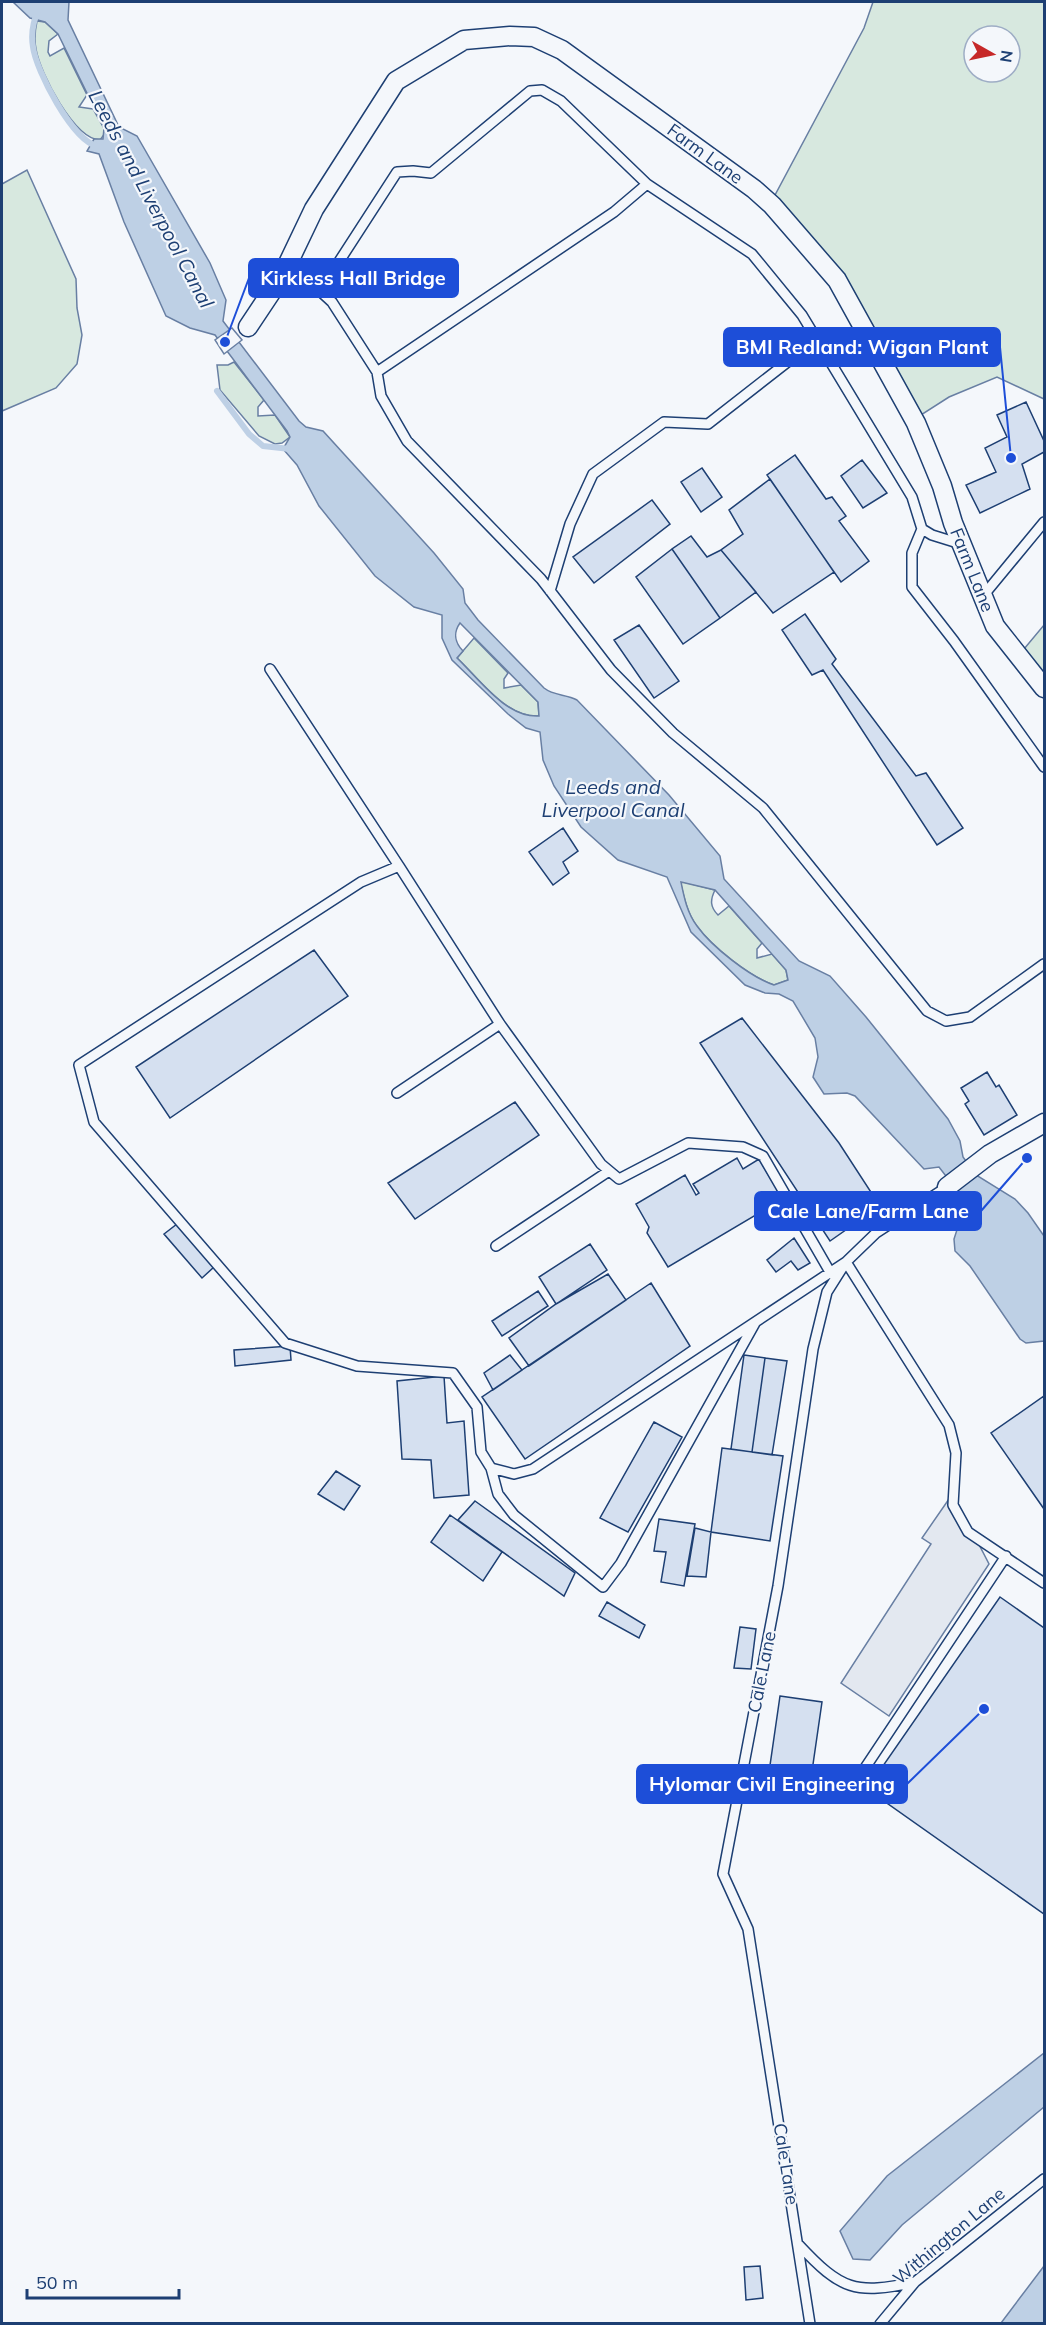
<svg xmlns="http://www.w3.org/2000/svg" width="1046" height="2325" font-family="Mulish,sans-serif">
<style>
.green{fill:#d7e8df;stroke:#687fa3;stroke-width:1.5;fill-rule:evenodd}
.parking{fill:#e3e8f0;stroke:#687fa3;stroke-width:1.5}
.water{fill:#bed0e5;stroke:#687fa3;stroke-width:1.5;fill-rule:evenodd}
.pier{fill:#f4f7fb;stroke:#687fa3;stroke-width:1.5}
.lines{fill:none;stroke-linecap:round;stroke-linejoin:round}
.stream{stroke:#bed0e5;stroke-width:6}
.building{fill:#d5e0f0;stroke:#1d3f73;stroke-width:1.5}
.lane-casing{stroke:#1d3f73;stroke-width:12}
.street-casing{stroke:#1d3f73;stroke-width:21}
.lane{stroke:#f4f7fb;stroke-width:9}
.street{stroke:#f4f7fb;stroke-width:18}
.labels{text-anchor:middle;stroke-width:4.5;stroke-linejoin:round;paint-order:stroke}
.street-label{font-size:18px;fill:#1d3f73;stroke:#f4f7fb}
.water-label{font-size:20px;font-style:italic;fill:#1d3f73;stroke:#f4f7fb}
.leader{fill:none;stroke:#1d4ed8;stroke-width:2}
.callout-dot{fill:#1d4ed8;stroke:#f4f7fb;stroke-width:2}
.callout{fill:#1d4ed8;stroke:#1d4ed8;stroke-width:2}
.callout-label{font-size:20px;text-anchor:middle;font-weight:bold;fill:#fff}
</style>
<rect width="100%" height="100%" fill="#f4f7fb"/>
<!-- green -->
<path class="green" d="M 873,2 L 1044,2 L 1044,399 L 997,377 L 949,397 L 921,415 L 774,197 L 864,28 ZM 974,36 L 1010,36 L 1010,72 L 974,72 Z
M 37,21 L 45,22 L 58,34 L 49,41 L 48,52 L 50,56 L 64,48 L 87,95 L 79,107 L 93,109 L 106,132 L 100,140 C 74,139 40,73 36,49 C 34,39 35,30 37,21 Z
M 27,170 L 76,279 L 77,308 L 82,335 L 77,364 L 56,388 L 2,411 L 2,184 Z
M 234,362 L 264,400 L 258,407 L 258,416 L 275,415 L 290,437 L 282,443 L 275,444 L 259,436 L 220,390 L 217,365 L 228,365 Z
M 1044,625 L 1044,685 L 1019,655 Z
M 474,638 L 508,673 L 504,679 L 504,688 L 521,685 L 538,702 L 539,716 C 506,718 480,679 457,658 Z
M 680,881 L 715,890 C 710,900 710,907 718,915 L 729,906 L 762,943 L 757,949 L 757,958 L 772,954 L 786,970 L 788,980 L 774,985 C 750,977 711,946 696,925 C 687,913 684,896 680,881 Z"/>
<!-- parking -->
<path class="parking" d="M 958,1486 L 957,1502 L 989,1564 L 889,1716 L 841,1683 L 931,1544 L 922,1538 Z"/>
<!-- water -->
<path class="water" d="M 13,2 L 69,2 L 68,20 L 119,127 L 137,136 L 210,263 L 226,300 L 223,321 L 299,421 L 306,427 L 323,431 L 434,553 L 463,589 L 465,603 L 478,620 L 544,688 C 554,696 566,694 577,700 L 669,795 L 720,856 L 724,879 L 799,961 L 830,976 L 866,1017 L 948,1119 L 960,1141 L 963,1157 L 976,1175 L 1015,1199 L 1028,1213 L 1044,1236 L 1044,1341 L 1026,1343 L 1020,1339 L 970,1266 L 955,1251 L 954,1239 L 966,1202 L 939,1167 L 924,1169 L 855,1096 L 847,1093 L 824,1094 L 813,1077 L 818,1057 L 815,1038 L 793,1001 L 779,994 L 765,993 L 745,985 L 691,932 L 667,877 L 618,860 L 581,827 L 554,786 L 543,760 L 540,732 L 526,728 L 508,714 L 452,660 L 442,638 L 442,615 L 414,607 L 375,576 L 319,506 L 297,465 L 283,449 L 290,437 L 287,431 L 215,335 L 190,328 L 166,316 L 124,222 L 99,154 L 87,151 L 94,139 L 103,139 L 104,128 L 58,34 L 45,22 L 30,18 ZM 460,623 L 538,702 L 539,716 C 506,718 479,679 457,658 L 463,651 C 455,643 453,633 460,623 ZM 681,882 L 715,890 L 786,970 L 788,980 L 774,985 C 750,977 712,947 697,926 C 687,913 684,897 681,882 Z
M 1044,2053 L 1044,2107 L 902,2225 L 870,2260 L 853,2259 L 840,2231 L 887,2176 Z
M 1044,2266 L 1044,2323 L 1001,2323 Z"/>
<!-- pier -->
<path class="pier" d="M 232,328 L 242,340 L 224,354 L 215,340 Z"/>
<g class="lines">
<!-- stream -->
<path class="stream" d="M 42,2 C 35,16 30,30 33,47 C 36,71 73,141 97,146
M 217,391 L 249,434 L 263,446 L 290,449"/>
</g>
<!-- building -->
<path class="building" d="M 1026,402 L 1044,441 L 1044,452 L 1022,464 L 1030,489 L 980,513 L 966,485 L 996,472 L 985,448 L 1007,437 L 997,415 Z
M 795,455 L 826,499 L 832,497 L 846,516 L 839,521 L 869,561 L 841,582 L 767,475 Z
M 862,460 L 887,493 L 863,508 L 841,476 Z
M 702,468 L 722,497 L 701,512 L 681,482 Z
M 770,479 L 834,572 L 773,613 L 721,550 L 743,534 L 729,510 Z
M 652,500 L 670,524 L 594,583 L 573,557 Z
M 691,536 L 707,557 L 721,550 L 756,592 L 720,618 L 672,549 Z
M 672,549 L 720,618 L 683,644 L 636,577 Z
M 805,614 L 836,659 L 832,664 L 916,776 L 926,773 L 963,828 L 937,845 L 823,670 L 812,675 L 782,630 Z
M 639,625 L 679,681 L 654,698 L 614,640 Z
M 563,828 L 578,851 L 563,862 L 569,873 L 553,885 L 529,852 Z
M 314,950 L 348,996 L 170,1118 L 136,1067 Z
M 742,1018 L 839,1143 L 880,1206 L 830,1241 L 700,1043 Z
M 987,1072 L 996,1087 L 999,1085 L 1017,1115 L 984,1135 L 965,1104 L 969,1101 L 961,1088 Z
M 515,1102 L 539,1135 L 415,1219 L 388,1183 Z
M 737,1158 L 743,1169 L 759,1159 L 783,1199 L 668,1267 L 647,1233 L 649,1227 L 636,1204 L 685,1175 L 696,1195 L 699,1193 L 693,1184 Z
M 177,1224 L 214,1267 L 202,1278 L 164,1234 Z
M 794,1238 L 810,1263 L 798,1270 L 791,1261 L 776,1272 L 767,1260 Z
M 590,1244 L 607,1270 L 556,1304 L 539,1277 Z
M 608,1274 L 626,1300 L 529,1366 L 509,1338 L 556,1304 Z
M 651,1283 L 690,1346 L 525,1459 L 482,1397 Z
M 538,1291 L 548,1306 L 502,1336 L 492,1321 Z
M 290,1346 L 291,1360 L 235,1366 L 234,1350 Z
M 510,1355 L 522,1370 L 493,1390 L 484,1373 Z
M 744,1355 L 765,1358 L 752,1452 L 731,1449 Z
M 765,1358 L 787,1361 L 772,1455 L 752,1452 Z
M 444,1376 L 447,1423 L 464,1421 L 469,1495 L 434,1498 L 431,1460 L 402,1459 L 397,1381 Z
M 1044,1396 L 1044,1509 L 991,1433 Z
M 654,1422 L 682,1437 L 628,1532 L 600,1518 Z
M 722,1448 L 783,1456 L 770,1541 L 711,1532 Z
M 336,1471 L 360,1486 L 344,1510 L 318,1494 Z
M 475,1501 L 575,1573 L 564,1596 L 458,1520 Z
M 450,1515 L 502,1552 L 483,1581 L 431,1542 Z
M 659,1519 L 695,1524 L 684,1586 L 661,1582 L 666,1552 L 654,1551 Z
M 695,1528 L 711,1532 L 706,1577 L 687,1576 Z
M 1000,1597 L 1044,1628 L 1044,1914 L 867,1789 Z
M 607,1602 L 645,1625 L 639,1638 L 599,1616 Z
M 740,1627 L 756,1629 L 751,1669 L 734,1668 Z
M 780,1696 L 822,1702 L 808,1799 L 766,1793 Z
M 760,2266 L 763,2298 L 746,2300 L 744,2267 Z"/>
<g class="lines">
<!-- lane casing -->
<g class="lane-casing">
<path id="lane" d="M 377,372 L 614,212 L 647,184
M 922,529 L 932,535 L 961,544
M 550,591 L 570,524 L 593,474 L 664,422 L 708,424 L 817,339
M 983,596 L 1044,522
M 270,669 L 399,866
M 1044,767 L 954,641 L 912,587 L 912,553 L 922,529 L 912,497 L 802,315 L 752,254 L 647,184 L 561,101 L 542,90 L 530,91 L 431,173 L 413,171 L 397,172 L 320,291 L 332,302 L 377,372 L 381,396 L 407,441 L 541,579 L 611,670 L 673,733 L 763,808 L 927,1011 L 946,1021 L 970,1017 L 1044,964
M 397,1093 L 500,1024
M 496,1246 L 609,1171
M 830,1272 L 763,1156 L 743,1147 L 688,1143 L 619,1179 L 601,1164 L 500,1024 L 399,866 L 361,882 L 79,1065 L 94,1122 L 285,1343 L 357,1366 L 453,1373 L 477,1407 L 481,1452 L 491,1468 L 514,1474 L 533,1469 L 846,1262 L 949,1425 L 956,1453 L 953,1505 L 968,1532 L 1044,1583
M 491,1468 L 498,1494 L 514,1515 L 603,1587 L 621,1563 L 755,1323
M 853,1786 L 1006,1556
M 799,2245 C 841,2290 855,2295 915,2282
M 810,2324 L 748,1929 L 723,1874 L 778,1586 L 813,1349 L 827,1292 L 846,1262 L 876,1233 L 947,1187
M 880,2324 L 915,2282 L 1044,2179"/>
</g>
<!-- street casing -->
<g class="street-casing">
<path id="street" d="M 248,327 L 282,276 L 314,209 L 396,81 L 464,40 L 510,36 L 534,37 L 562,50 L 754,189 L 772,205 L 837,280 L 916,423 L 942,486 L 953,523 L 995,626 L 1044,688
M 947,1187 L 990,1154 L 1044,1123"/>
</g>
<!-- lane -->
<use href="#lane" class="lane"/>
<!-- street -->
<use href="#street" class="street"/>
</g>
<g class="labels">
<!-- street labels -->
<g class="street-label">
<text transform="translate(705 154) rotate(36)" y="6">Farm Lane</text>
<text transform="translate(972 570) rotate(68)" y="6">Farm Lane</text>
<text transform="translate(762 1672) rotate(-79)" y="6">Cale Lane</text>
<text transform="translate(786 2164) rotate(81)" y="6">Cale Lane</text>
<text transform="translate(949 2236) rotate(-40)" y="6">Withington Lane</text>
</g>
<!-- water labels -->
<g class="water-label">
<text transform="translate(151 199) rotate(62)" y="7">Leeds and Liverpool Canal</text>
<text x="613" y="794">Leeds and<tspan x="613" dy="23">Liverpool Canal</tspan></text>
</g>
</g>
<!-- callouts -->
<path class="leader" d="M225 342L249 278M1011 458L1000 347M1027 1158L981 1211M984 1709L907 1784"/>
<g class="callout-dot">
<circle cx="225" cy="342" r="6"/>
<circle cx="1011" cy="458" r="6"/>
<circle cx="1027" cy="1158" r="6"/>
<circle cx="984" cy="1709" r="6"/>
</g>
<g class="callout">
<rect x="249" y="259" width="209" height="38" rx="6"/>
<rect x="724" y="328" width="276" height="38" rx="6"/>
<rect x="755" y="1192" width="226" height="38" rx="6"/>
<rect x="637" y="1765" width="270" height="38" rx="6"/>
</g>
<g class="callout-label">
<text x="353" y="285">Kirkless Hall Bridge</text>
<text x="862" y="354">BMI Redland: Wigan Plant</text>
<text x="868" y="1218">Cale Lane/Farm Lane</text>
<text x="772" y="1791">Hylomar Civil Engineering</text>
</g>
<!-- border -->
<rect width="1046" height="2325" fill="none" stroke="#1d3f73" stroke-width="6"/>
<!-- north arrow -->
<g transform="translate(992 54) rotate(99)"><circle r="28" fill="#f4f7fb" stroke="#9eadc5" stroke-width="1.5"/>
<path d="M0-4.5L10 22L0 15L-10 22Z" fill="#c62828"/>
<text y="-9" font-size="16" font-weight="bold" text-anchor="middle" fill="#1d3f73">N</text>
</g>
<!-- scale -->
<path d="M27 2289v9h152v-9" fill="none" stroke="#1d3f73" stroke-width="3"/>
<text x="36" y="2289" font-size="18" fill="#1d3f73" stroke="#f4f7fb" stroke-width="4.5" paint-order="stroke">50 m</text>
</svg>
